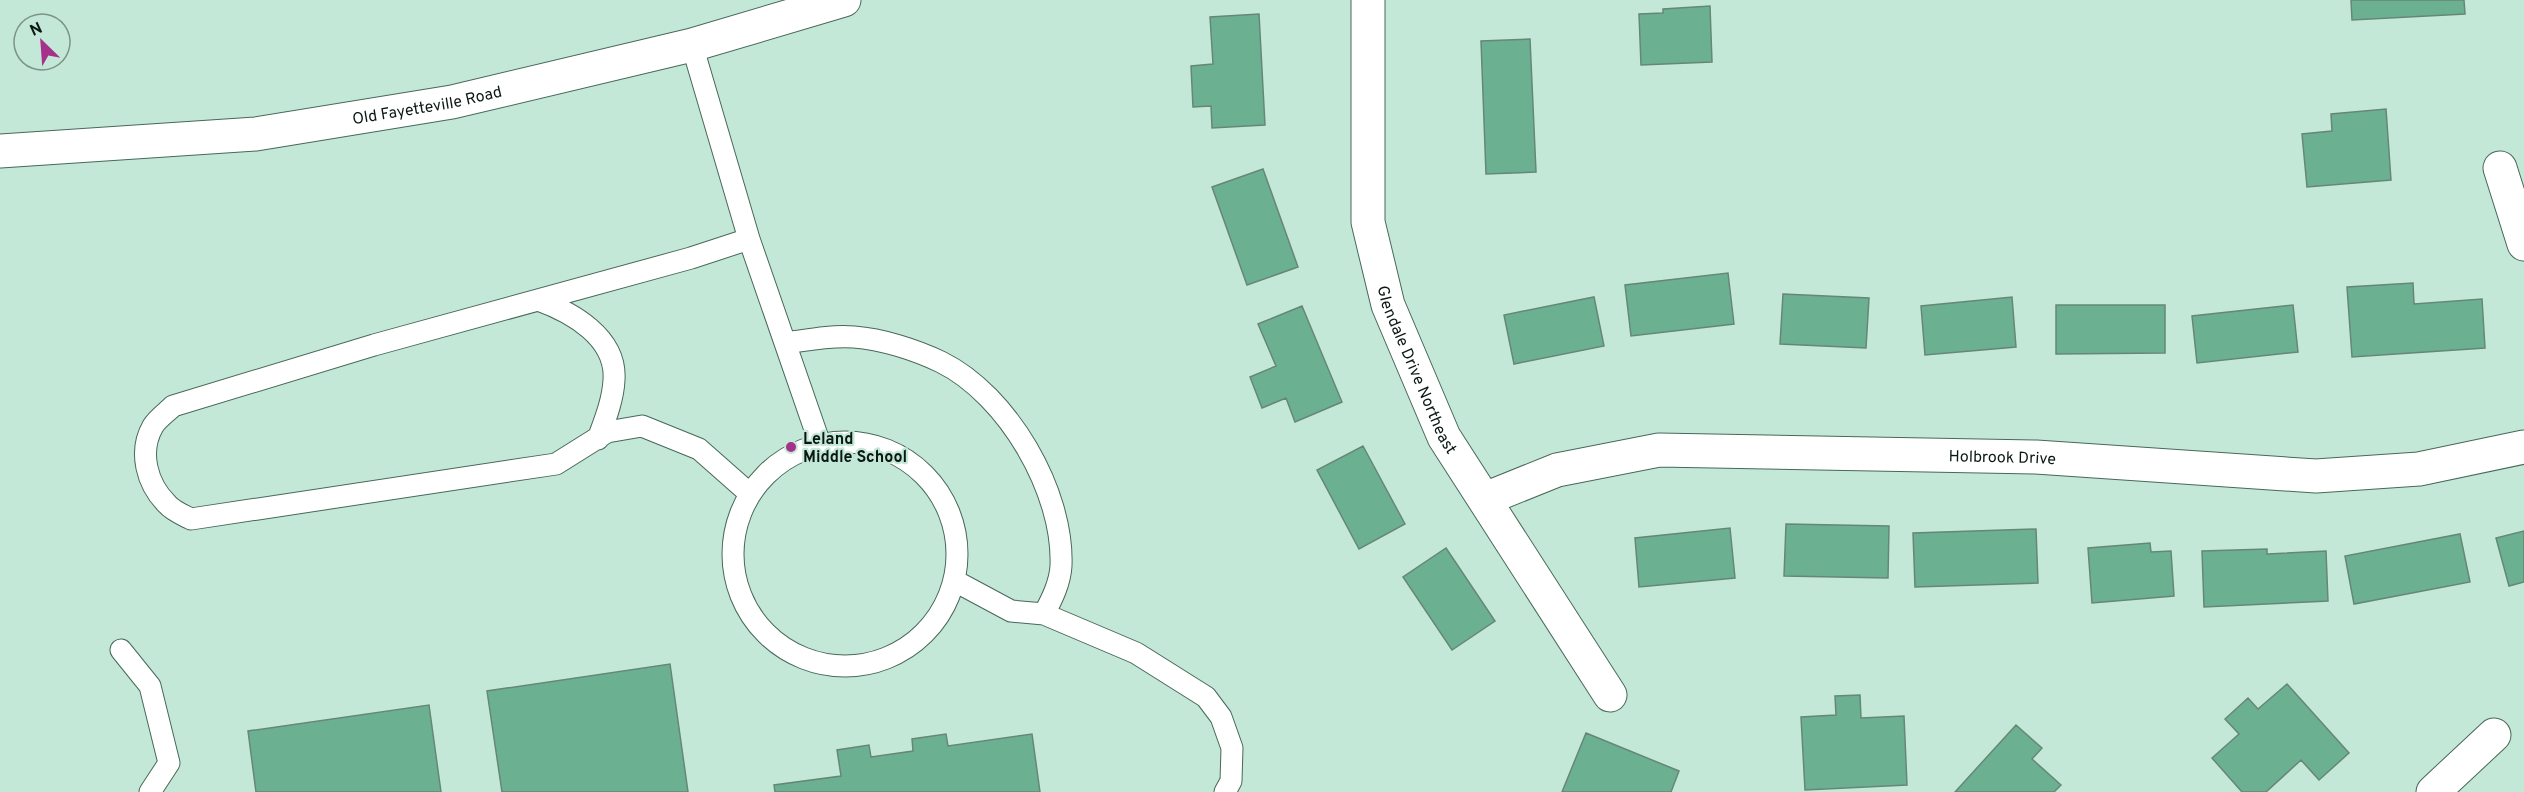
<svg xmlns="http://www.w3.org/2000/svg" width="2524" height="792" font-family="Overpass,sans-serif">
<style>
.building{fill:#6cb092;stroke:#668777;stroke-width:1.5}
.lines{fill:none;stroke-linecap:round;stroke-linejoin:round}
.service-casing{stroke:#486859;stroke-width:23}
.minor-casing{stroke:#486859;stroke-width:35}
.tertiary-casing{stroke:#486859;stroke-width:35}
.service{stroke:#fff;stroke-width:21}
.minor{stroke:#fff;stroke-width:33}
.tertiary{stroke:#fff;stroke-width:33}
.poi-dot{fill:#a6318a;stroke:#c4e8d7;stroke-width:2}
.labels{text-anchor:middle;stroke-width:4.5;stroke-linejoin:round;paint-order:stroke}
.street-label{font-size:16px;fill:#0b1812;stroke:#c4e8d7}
.poi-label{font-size:16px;font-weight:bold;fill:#0b1812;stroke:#c4e8d7;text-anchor:start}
</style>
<rect width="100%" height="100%" fill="#c4e8d7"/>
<!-- building -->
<path class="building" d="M 2351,0 L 2464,0 L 2465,14 L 2352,20 Z
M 1710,6 L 1712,62 L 1641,65 L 1639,14 L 1663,13 L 1663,9 Z
M 1259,14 L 1265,125 L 1212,128 L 1211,106 L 1193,107 L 1191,66 L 1213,64 L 1210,17 Z
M 1530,39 L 1536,172 L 1486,174 L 1481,41 Z
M 2386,109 L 2391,180 L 2307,187 L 2302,134 L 2332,131 L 2331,114 Z
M 1263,169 L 1298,267 L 1247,285 L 1212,187 Z
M 1728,273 L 1734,324 L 1631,336 L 1625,285 Z
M 2413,283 L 2414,304 L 2482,299 L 2485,348 L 2352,357 L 2347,287 Z
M 1783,294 L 1869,298 L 1866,348 L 1780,344 Z
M 1594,297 L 1604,346 L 1514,364 L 1504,315 Z
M 2012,297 L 2016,347 L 1925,355 L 1921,306 Z
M 2056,305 L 2165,305 L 2165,353 L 2056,354 Z
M 2293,305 L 2298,352 L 2197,363 L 2192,316 Z
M 1302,306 L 1342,402 L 1295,422 L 1286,398 L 1262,408 L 1250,377 L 1276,366 L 1258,324 Z
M 1363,446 L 1405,524 L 1359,549 L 1317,470 Z
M 1786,524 L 1889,526 L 1888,578 L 1784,576 Z
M 1730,528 L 1735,578 L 1639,587 L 1635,538 Z
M 2036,529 L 2038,583 L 1915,587 L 1913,533 Z
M 2524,531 L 2524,582 L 2509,586 L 2496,538 Z
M 2460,534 L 2470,582 L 2354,604 L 2345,556 Z
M 2150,543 L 2151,552 L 2171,551 L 2174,596 L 2092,603 L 2088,548 Z
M 1446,548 L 1495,621 L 1452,650 L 1403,577 Z
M 2267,549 L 2267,554 L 2326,551 L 2328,601 L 2204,607 L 2202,551 Z
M 670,664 L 688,792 L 502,792 L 487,691 Z
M 2287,684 L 2349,753 L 2319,780 L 2301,760 L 2266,792 L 2242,792 L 2212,758 L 2239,734 L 2225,719 L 2248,698 L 2258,709 Z
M 1860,695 L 1861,718 L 1904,716 L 1907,785 L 1805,790 L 1801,717 L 1836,715 L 1835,696 Z
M 429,705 L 441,792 L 256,792 L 248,731 Z
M 2016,725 L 2042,748 L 2032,759 L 2061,785 L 2054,792 L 1955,792 Z
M 1586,733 L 1679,771 L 1671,792 L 1562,792 Z
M 946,734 L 948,746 L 1032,734 L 1040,792 L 775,792 L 774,785 L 841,776 L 837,750 L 869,745 L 871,757 L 913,751 L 912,739 Z"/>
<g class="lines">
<!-- service casing -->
<g class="service-casing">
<path id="service" d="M 692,45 L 749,239 L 820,444
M 749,239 L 691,258 L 374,345 L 173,406 C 167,412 157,419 153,426 C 138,452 147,484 167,504 C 173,511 183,515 191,519 L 556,464 L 607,432 L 642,426 L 699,449 L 750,494
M 538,300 C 571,312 617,337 614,380 C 613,400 605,420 598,439
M 785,343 C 807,340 831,335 854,337 C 882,339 916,350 941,362 C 1008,395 1064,492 1061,566 C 1060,583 1052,599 1044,614
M733 554a112 112 0 1 1 224 0a112 112 0 1 1-224 0Z
M 955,581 L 1011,611 L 1044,614 L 1136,653 L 1206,697 L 1221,717 L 1232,748 L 1231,781 L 1225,792
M 121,650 L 150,686 L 169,763 L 150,792"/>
</g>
<!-- minor casing -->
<g class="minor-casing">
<g id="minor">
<path id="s1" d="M 1368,0 L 1368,222 L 1388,305 L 1444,437 L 1610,695"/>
<path d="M 2500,168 L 2524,244"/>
<path id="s2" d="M 1485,499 L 1557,470 L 1659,450 L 2036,457 L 2316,476 L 2419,469 L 2524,447"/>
<path d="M 2433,792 L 2494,735"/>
</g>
</g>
<!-- tertiary casing -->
<g class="tertiary-casing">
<g id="tertiary">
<path id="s3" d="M 0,151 L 256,134 L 452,102 L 692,45 L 844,0"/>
</g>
</g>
<!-- service -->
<use href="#service" class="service"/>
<!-- minor -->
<use href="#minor" class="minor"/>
<!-- tertiary -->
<use href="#tertiary" class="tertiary"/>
</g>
<!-- markers -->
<circle class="poi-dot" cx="791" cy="447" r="6"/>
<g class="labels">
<!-- street labels -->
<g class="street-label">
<text dy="6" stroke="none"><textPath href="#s3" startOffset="430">Old Fayetteville Road</textPath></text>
<text dy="6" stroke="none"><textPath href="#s1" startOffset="378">Glendale Drive Northeast</textPath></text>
<text dy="6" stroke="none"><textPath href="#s2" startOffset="525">Holbrook Drive</textPath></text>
</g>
<!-- poi labels -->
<g class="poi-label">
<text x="803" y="444">Leland<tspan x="803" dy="18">Middle School</tspan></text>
</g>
</g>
<!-- north arrow -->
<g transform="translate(42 42) rotate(335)"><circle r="28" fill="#c4e8d7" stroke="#7a9588" stroke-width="1.5"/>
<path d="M0-4.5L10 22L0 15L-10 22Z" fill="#a6318a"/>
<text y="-9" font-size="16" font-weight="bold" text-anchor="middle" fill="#0b1812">N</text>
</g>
</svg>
